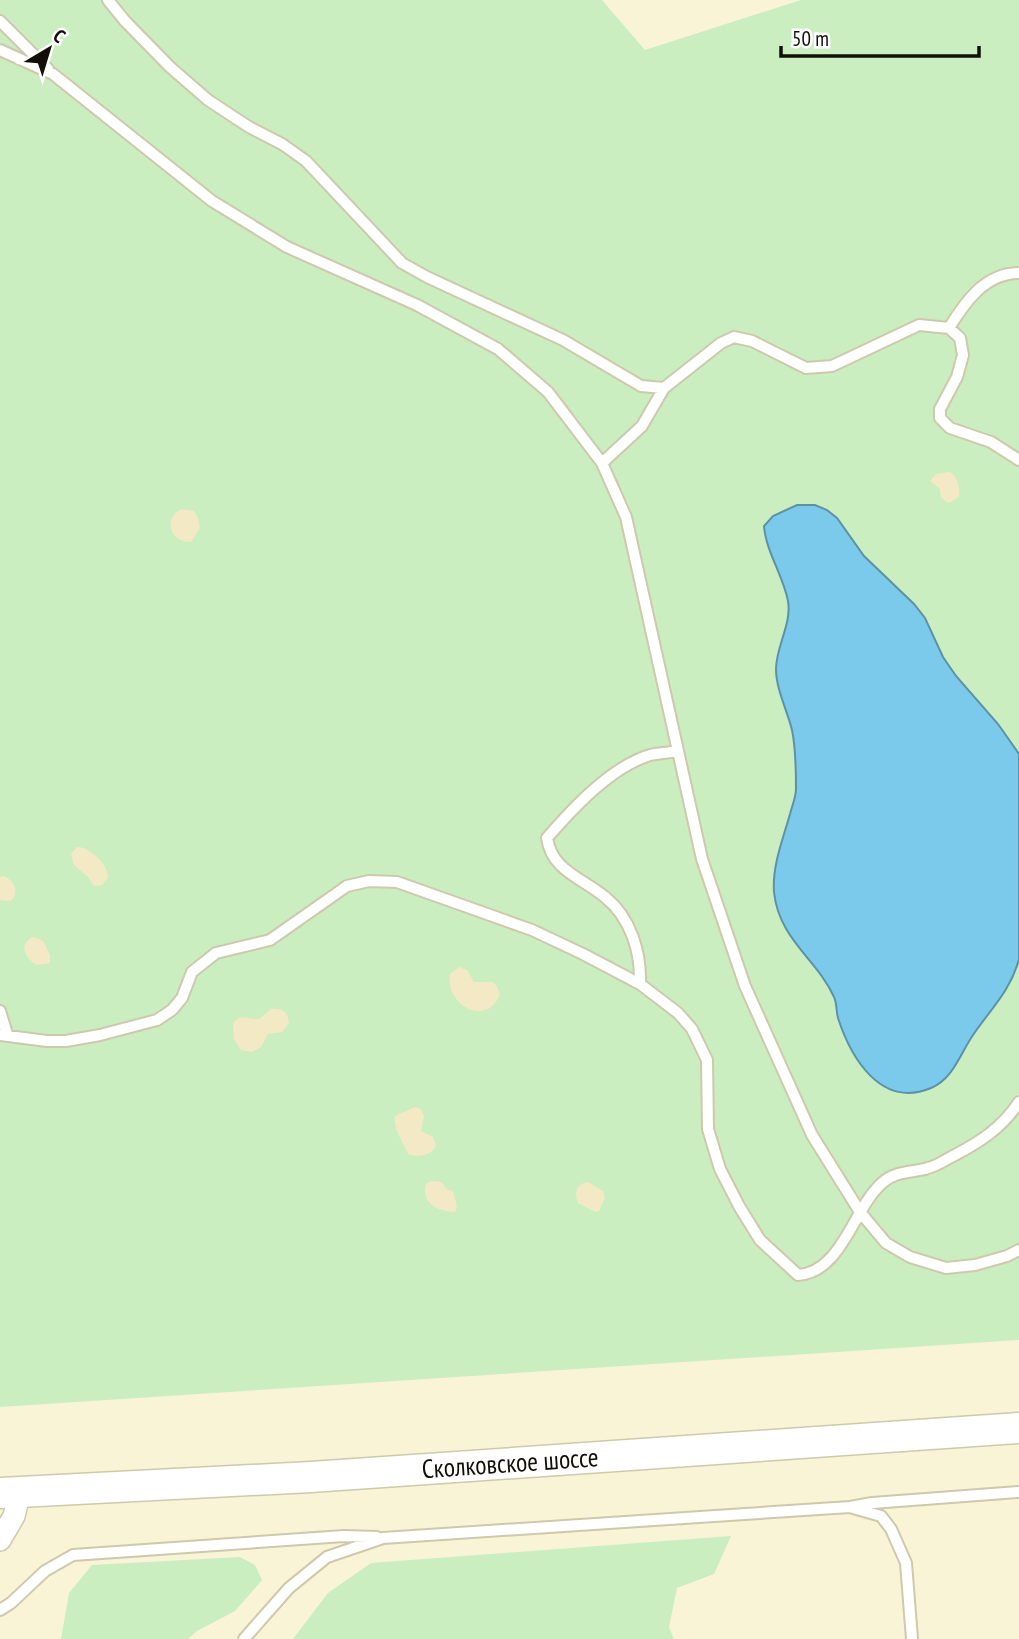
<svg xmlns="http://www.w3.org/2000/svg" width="1019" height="1639" font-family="'PT Sans Narrow',sans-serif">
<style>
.green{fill:#caeec0}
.sand{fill:#f3e9c4}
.water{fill:#7ccaeb;stroke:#5c92a6;stroke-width:2}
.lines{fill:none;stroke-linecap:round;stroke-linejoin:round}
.lane-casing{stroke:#cec9ac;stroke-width:14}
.street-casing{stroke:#cec9ac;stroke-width:24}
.secondary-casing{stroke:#cec9ac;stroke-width:33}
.lane{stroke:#fff;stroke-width:10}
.street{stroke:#fff;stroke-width:21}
.secondary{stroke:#fff;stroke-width:30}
.labels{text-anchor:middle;stroke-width:7;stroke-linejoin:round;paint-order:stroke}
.street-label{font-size:26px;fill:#110f06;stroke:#fff}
</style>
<rect width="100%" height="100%" fill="#f9f4d6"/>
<!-- green -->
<path class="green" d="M 0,0 L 602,0 L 645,50 L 801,0 L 1019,0 L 1019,1340 L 0,1407 Z
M 731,1536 L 714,1574 L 677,1588 L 669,1627 L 674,1639 L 293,1639 L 328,1593 L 371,1563 Z
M 240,1557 L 255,1565 L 262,1580 L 235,1611 L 197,1631 L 188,1639 L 61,1639 L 69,1593 L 92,1565 Z"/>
<!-- sand -->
<path class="sand" d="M 950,472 C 958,477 960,488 959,497 L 949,503 L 941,498 L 940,489 L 930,481 L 936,474 Z
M 181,509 L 194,511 L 198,518 L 200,528 L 191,542 C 171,542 162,520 181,509 Z
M 77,847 C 89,846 109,865 108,878 L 102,885 L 94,886 L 88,877 L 74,865 L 71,854 Z
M 4,876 C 14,881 20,891 11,901 L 0,900 L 0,877 Z
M 33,937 L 43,941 L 50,955 L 50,963 L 37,965 C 25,959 18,944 33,937 Z
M 459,967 L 467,970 L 474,982 L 492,982 L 496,985 L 500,994 C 488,1028 445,1006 450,974 Z
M 271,1009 C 282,1008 288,1012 289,1023 L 282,1032 L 268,1034 L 261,1047 L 252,1052 L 241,1050 L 234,1039 L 233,1023 C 242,1013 249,1020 259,1019 Z
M 415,1107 L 421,1109 L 424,1116 L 421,1131 L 433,1137 L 436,1146 C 430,1156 418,1158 408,1154 C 403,1141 393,1130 395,1116 Z
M 431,1181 L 441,1182 L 448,1190 L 453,1191 L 457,1206 L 455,1212 C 439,1212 420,1203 426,1184 Z
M 588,1182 L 603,1191 L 605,1198 L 599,1211 L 595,1212 L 578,1203 C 574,1192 576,1184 588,1182 Z"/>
<!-- water -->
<path class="water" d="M 797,505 L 815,505 L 827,510 L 837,518 L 864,556 L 914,604 L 925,618 L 943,657 L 956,676 L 998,724 L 1019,754 L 1019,959 C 1011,990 990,1010 973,1035 C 960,1054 953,1079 931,1088 C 881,1109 851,1058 838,1018 C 836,1011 837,1003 834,997 C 817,959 779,940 774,892 C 772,866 783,839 790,814 C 792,806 796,797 796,789 C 796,770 796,749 792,730 C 787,710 776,689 776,669 C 776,646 792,624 788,601 C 783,575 766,552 764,526 L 773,516 Z"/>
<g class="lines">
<!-- lane casing -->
<g class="lane-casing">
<path id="lane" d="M 108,0 L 125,21 L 170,67 L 208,100 L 249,127 L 282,144 L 306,161 L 402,263 L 427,277 L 563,340 L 641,386 L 664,388
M 0,21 L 48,69
M 0,50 L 53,74 L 212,201 L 287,247 L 417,305 L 498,349 L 548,392 L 602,463 L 626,517 L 702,859 L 745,986 L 812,1135 L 860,1212 L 886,1243 L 910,1257 L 946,1268 L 975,1265 L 1007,1256 L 1019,1250
M 949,328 C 965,302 985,273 1019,273
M 602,463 L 642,426 L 664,388 L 721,343 L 734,337 L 752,341 L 806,368 L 832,366 L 919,325 L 949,328 L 960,338 L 963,355 L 957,377 L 940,409 L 940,418 L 950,428 L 991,442 L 1019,460
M 640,984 C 641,952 631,918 605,897 C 581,877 552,871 547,838 C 573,808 611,767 650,755 C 658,753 668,753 677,751
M 0,1011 L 7,1034
M 0,1035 L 47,1041 L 66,1041 L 100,1035 L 157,1020 L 172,1010 L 182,998 L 192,972 L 216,953 L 270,940 L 347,886 L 369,881 L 397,882 L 532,930 L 583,954 L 640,984 L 678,1013 L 692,1029 L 707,1060 L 708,1129 L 720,1169 L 739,1206 L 760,1240 L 798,1275 C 842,1272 853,1209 882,1183 C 896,1170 913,1173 928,1168 C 937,1166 945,1160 953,1156 C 980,1142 1002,1128 1019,1102
M 853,1508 L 881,1516 L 891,1529 L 906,1563 L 912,1639
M 0,1610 L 11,1603 L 45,1571 L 73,1555 L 344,1536 L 377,1537
M 244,1639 L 289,1588 L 327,1557 L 383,1538 L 850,1507 L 872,1503 L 1019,1492"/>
</g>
<!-- street casing -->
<g class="street-casing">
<path id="street" d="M 0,1540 L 14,1516 L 20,1491"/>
</g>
<!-- secondary casing -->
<g class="secondary-casing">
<g id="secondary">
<path id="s1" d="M 0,1493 L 311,1477 L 1019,1428"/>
</g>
</g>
<!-- lane -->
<use href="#lane" class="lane"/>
<!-- street -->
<use href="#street" class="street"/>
<!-- secondary -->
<use href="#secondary" class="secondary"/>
</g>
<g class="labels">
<!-- street labels -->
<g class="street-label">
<text dy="9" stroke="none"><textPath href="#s1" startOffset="511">Сколковское шоссе</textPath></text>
</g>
</g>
<!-- north arrow -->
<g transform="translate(49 49) rotate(38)" stroke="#ffffff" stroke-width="5" paint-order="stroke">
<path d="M0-5L12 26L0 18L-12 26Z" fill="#110f06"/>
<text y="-10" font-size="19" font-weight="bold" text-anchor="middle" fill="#110f06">С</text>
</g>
<!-- scale -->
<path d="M781 46v10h198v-10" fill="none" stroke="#110f06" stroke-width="3.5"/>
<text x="792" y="46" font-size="21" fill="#110f06" stroke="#ffffff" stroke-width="5" paint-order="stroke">50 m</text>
</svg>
